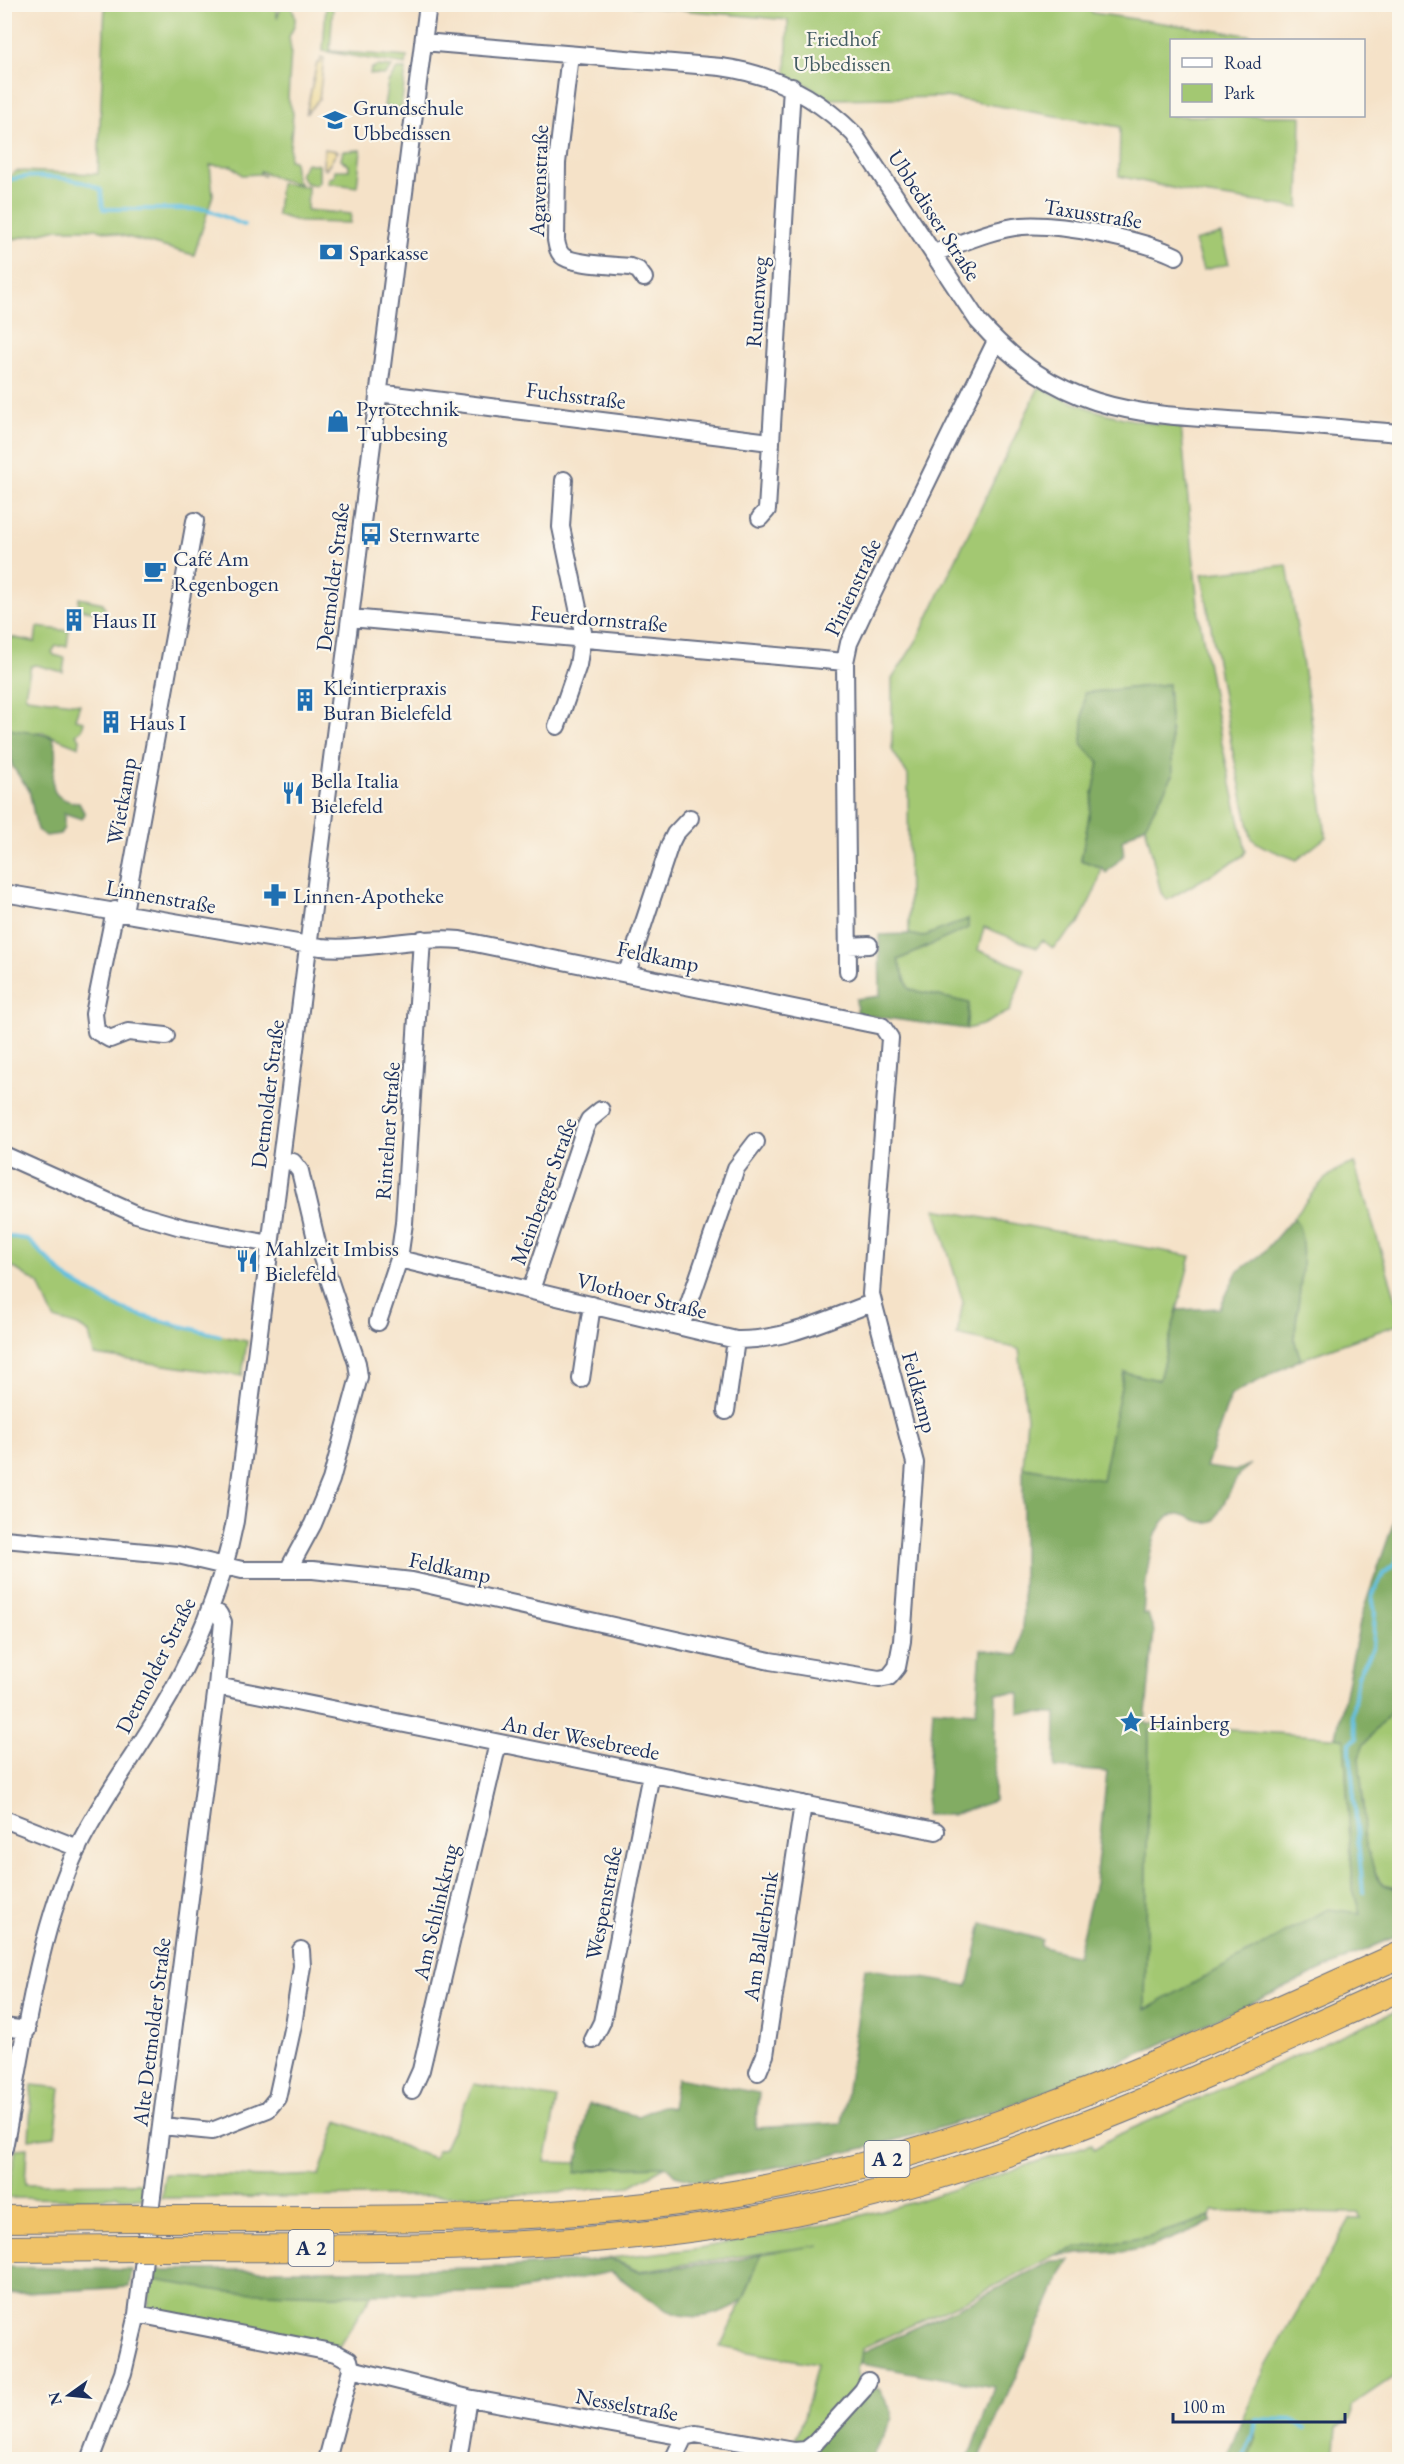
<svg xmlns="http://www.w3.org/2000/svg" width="1404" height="2464" font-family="'EB Garamond',serif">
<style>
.green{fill:#a3c872;stroke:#5f7c68;stroke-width:1.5}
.forest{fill:#82ac64;stroke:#4e6e61;stroke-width:1.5}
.sand{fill:#eeda9e;stroke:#84847e;stroke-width:1.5}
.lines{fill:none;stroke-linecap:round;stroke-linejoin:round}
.stream{stroke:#63c0e1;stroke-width:4}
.minor-casing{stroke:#676e83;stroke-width:20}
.highway-casing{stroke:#676e83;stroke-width:28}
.minor{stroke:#fff;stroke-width:16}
.highway{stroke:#f0c369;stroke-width:26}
.highway-bridge-casing{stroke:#676e83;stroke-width:28;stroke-linecap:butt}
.highway-bridge{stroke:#f0c369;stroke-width:26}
.labels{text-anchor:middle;stroke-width:4.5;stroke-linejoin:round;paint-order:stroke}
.shield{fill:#fbf7ec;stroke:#5e6b89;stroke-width:1.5}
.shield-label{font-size:21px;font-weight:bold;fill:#1b2f5e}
.park-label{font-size:22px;fill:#445d64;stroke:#fbf7ec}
.poi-label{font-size:22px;fill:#1b2f5e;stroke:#fbf7ec;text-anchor:start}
.street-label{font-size:22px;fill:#1b2f5e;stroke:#fbf7ec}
</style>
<rect width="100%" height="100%" fill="#fbf7ec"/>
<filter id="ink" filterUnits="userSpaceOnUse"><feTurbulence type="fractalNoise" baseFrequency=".0167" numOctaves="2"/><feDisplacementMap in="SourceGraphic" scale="12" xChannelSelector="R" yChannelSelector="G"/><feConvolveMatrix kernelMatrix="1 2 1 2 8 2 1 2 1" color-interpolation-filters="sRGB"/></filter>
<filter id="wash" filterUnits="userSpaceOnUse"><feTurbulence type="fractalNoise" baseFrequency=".008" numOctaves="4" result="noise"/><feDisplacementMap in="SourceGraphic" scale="24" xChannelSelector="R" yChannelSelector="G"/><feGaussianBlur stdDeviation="1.35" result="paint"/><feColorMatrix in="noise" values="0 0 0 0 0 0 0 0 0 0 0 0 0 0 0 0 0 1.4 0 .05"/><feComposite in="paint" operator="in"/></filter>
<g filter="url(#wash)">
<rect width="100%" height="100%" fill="#f5e2c8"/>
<!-- green -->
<path class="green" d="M 105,5 L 277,5 L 277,18 L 282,5 L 290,5 C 298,17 296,24 289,37 L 291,50 L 288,98 L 293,113 L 289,160 L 294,161 L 296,179 L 300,184 L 279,179 L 260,171 L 260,174 L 265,176 L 260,174 L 242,175 L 232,166 L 210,165 L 213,195 L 194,255 L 98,229 L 58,229 L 5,241 L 5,179 L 17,171 L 98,174 Z
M 326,5 L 333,5 L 330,51 L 407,57 L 406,65 L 323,51 Z
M 629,5 L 1084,5 L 1093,13 L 1282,40 L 1172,40 L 1172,116 L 1301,116 L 1299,208 L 1189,192 L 1119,176 L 1120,127 L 946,97 L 830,99 L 807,85 L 786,76 L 788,20 Z
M 376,66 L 392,67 L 385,75 L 370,74 L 371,69 Z
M 397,69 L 406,69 L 401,109 L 384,106 L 388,82 Z
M 361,150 L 357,187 L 328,183 L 329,178 L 334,177 L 335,170 L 349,170 L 349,165 L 341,160 L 343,151 Z
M 306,163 L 319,165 L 319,182 L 315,185 L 306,183 L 300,175 Z
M 280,183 L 308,187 L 307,210 L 351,214 L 350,223 L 301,222 L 277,215 Z
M 1221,234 L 1229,264 L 1203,270 L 1194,241 Z
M 1039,387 C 1085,410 1129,423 1181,426 L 1199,616 L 1222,744 L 1246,851 L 1243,856 L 1167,900 L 1161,893 L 1145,825 L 1173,775 L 1168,684 L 1084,693 L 1099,762 L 1081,860 L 1102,868 L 1097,886 L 1079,923 L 1053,948 L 1042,940 L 1037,948 L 984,927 L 978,950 L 1025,969 L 1010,1011 L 982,1025 L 966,1029 L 969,1003 L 909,989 L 898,960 L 967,928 L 968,920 L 922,937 L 909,934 L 908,775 L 892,750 L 892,679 L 917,640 Z
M 1287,565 L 1311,717 L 1326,837 L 1297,860 C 1286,855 1255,846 1251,837 L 1231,743 L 1202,574 Z
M 79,598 L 103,603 L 106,613 L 78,609 Z
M 37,627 L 69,631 L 67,646 L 56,646 L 52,652 L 54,655 L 65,658 L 63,672 L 36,665 L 31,666 L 25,694 L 27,697 L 80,704 L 75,719 L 84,721 L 82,729 L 76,734 L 80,739 L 79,747 L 42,732 L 21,733 L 5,727 L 5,636 L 35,642 Z
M 1354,1163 L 1399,1309 L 1399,1324 L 1301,1359 C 1298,1352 1294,1344 1295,1337 C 1295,1312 1313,1233 1293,1218 C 1313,1194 1323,1172 1354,1163 Z
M 935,1209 L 1191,1256 L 1159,1380 L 1124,1373 L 1102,1480 L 1023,1467 L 1027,1418 L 1019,1349 L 957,1335 L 963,1302 Z
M 5,1235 L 27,1239 L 69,1281 L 109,1304 L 177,1327 L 247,1341 L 242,1376 L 94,1355 L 89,1333 L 78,1326 L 54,1319 L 39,1284 L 5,1262 Z
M 1399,1703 L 1400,1886 C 1377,1895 1364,1849 1363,1832 C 1363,1823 1365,1814 1364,1805 C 1362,1790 1358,1773 1359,1759 C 1361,1738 1387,1718 1399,1703 Z
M 1149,1724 L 1344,1738 L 1353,1890 L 1360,1913 L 1145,2010 Z
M 1399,2010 L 1399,2373 L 1352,2405 L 1351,2420 L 1337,2427 L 1334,2459 L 1248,2459 L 1255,2442 L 1255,2420 L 1242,2419 L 1267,2364 L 1350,2219 L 1361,2219 L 1358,2213 L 1213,2211 L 1211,2217 L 1147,2237 L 1076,2248 L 1055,2255 L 977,2295 L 862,2348 L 860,2364 L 857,2368 L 860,2384 L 804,2445 L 793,2445 L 803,2420 L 817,2364 L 720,2347 L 743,2300 L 761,2254 L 820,2245 L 638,2271 L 610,2258 L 694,2249 L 823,2225 L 914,2202 L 1092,2144 L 1094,2149 L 1115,2136 Z
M 474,2084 L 557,2099 L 545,2162 L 577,2163 L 575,2173 L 617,2167 L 666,2166 L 630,2186 L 571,2191 L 512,2195 L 161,2198 L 165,2174 L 266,2177 L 319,2175 L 338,2121 L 433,2158 L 437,2150 L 444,2148 Z
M 32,2085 L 61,2088 L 55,2136 L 29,2139 Z
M 27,2148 L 25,2184 L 144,2183 L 145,2198 L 121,2198 L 116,2195 L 102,2199 L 7,2198 L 16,2149 Z
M 152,2270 L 155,2280 L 329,2295 L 372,2294 L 338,2348 L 148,2308 Z"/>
<!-- forest -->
<path class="forest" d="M 1168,684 L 1173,775 L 1145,825 L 1122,840 L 1124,855 L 1106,873 L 1102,868 L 1081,860 L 1099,762 L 1082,745 L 1084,693 Z
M 4,727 C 21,734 37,730 53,738 C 64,769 33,797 79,803 L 85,814 L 82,819 L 64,813 L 64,828 L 60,834 L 46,836 L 37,830 L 29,790 L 12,766 L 11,753 L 5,744 Z
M 968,919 L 968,928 L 898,960 L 909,989 L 969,1003 L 966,1029 L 857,1014 L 856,999 L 880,996 L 879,935 L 909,934 L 922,937 Z
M 1293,1218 C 1313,1233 1295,1312 1295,1337 C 1294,1344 1298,1352 1301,1359 L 1231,1395 L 1206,1467 L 1235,1471 L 1251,1464 L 1239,1474 L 1215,1520 C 1200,1527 1193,1516 1179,1514 C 1148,1511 1145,1593 1143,1614 L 1148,1614 L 1154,1632 L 1145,1723 L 1149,1724 L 1145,2010 L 1328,1909 L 1360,1913 L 1353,1890 L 1344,1739 L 1336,1737 L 1361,1617 L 1393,1524 L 1399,1492 L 1399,1703 L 1364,1744 L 1359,1758 L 1365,1820 L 1363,1833 L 1376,1876 L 1384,1885 L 1394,1888 L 1399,1897 L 1399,1935 C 1266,1994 1130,2065 992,2111 C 897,2144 796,2165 697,2181 L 675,2175 L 666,2166 L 617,2167 L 575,2173 L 588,2104 L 638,2116 L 662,2106 L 672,2108 L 677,2078 L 759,2093 L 755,2128 L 842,2123 L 865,1968 L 968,1986 L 982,1923 L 1042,1940 L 1040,1946 L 1077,1956 L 1095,1883 L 1107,1772 L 1055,1768 L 1056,1714 L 1019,1713 L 1019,1693 L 996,1693 L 994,1801 L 952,1815 L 926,1815 L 933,1709 L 976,1712 L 981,1649 L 1019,1655 L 1023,1616 L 1023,1467 L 1102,1480 L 1124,1372 L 1159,1380 L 1177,1310 L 1220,1308 L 1237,1272 L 1262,1254 Z
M 1211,2217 L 1212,2222 L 1151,2247 L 1122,2252 L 1055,2255 L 1076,2248 L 1147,2237 Z
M 761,2254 L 743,2300 C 736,2308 727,2309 718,2313 C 670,2328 647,2294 611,2272 L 515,2291 L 329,2295 L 227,2292 L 155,2280 L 152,2270 L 396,2270 L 506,2267 L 610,2259 L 638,2272 L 737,2260 Z
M 1070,2260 L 1062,2272 L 979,2459 L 967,2459 L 973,2448 L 994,2387 L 860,2364 L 863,2352 L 977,2299 L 1051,2261 Z
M 5,2267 L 132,2270 L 129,2287 L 7,2294 L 6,2296 Z
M 870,2388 L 879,2389 L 892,2412 L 892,2418 L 871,2459 L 794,2460 Z
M 1242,2419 L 1255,2420 L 1255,2442 L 1248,2459 L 1226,2459 Z"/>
<!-- sand -->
<path class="sand" d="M 321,58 L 324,58 L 319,99 L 306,114 L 317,63 L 320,63 Z
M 324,149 L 338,151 L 326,169 L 323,168 Z"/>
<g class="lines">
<!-- stream -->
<path class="stream" d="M 4,182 C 25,172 82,177 101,190 L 103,209 L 206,209 L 244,225
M 4,1236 L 27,1239 L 69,1280 L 109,1303 L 135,1314 L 220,1336
M 1363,1893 L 1350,1753 L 1350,1743 L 1357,1738 L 1352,1715 L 1358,1676 L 1373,1648 L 1375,1611 L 1372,1596 L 1383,1574 L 1396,1563 L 1400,1546
M 1242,2460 L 1253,2434 L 1255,2419 L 1292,2420 L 1305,2428"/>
</g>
</g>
<g filter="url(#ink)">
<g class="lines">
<!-- minor casing -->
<g class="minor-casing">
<path id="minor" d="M 423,42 L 721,67 C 773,74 817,97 854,134 L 978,321 C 1059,412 1132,414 1245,421 C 1297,424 1348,429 1400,433
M 570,55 L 557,163 L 556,240 C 557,246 558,253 564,257 C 577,265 614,265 630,267 L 638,270 L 644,278
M 934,253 C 962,243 992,229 1022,226 C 1059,223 1143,240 1176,256
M 378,393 L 770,442
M 760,518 L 767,510 L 792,87
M 350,618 L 845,662
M 557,726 L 578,665 L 583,632 L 561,527 L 564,480
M 4,893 L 321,947 C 367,951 414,936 460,940 L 882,1026 L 890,1038 L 871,1294 L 915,1463 L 902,1641 L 897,1667 L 889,1677 L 879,1679 L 770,1661 L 412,1581 L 313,1570 L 242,1570 L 178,1555 L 4,1539
M 115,910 L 94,1014 L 96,1031 L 110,1039 L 128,1032 L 166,1036
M 124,912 L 195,521
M 848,946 L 869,945
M 848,971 L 845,662 L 849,643 L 865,609 L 996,341
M 627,973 L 670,844 L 675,834 L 690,818
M 4,1155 L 136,1214 L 181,1227 L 270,1244
M 281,1160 L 293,1162 L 300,1171 L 317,1243 L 357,1363 L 359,1377 L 331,1480 L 313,1524 L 288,1570
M 399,1259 L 736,1340 C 784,1341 828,1319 872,1303
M 531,1290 L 585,1128 L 589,1120 L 601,1110
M 378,1322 L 399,1259 L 404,1223 L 422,939
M 681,1327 L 736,1168 L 756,1142
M 581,1379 L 592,1305
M 726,1411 L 736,1340
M 217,1686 L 936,1831
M 4,1819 L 78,1848
M 4,2027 L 27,2030
M 593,2040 L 602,2022 L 651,1774
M 758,2072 L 765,2055 L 803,1804
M 412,2090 L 421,2070 L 498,1743
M 162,2126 L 212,2131 L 268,2109 L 277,2098 L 293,2025 L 302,1966 L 301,1950
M 4,2148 C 23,2052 36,1935 78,1847 C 100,1802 131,1761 156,1719 C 194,1657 221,1592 235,1521 L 428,4
M 137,2314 L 336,2353 L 349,2360 L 351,2369 L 327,2460
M 351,2369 L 468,2398 L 684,2437 L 696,2434 L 794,2451 L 806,2450 L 815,2443 L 863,2390 L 868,2381
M 90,2460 L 123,2373 L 137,2314 L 217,1686 L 223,1622 L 219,1614 L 211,1610
M 458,2460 L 468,2398
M 673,2460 L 684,2437"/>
</g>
<!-- highway casing -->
<g class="highway-casing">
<path id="highway" d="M 4,2219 L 140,2218
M 159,2219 C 352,2218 547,2226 739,2193 C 978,2151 1181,2053 1400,1955
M 156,2248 C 386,2248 606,2255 832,2204 C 1031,2159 1214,2071 1400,1988
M 4,2249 L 137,2248"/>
</g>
<!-- minor -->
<use href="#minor" class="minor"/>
<!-- highway -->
<use href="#highway" class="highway"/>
<!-- highway-bridge casing -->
<g class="highway-bridge-casing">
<path id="highway-bridge" d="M 140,2218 L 159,2219
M 137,2248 L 156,2248"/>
</g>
<!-- highway-bridge -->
<use href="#highway-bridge" class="highway-bridge"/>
</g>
</g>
<!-- icons -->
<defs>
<g id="school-bare" transform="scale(1.8)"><path d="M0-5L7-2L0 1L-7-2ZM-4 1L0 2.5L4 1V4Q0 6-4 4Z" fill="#1f6fb2" stroke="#fbf7ec" stroke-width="2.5" paint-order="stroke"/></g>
<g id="bank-bare" transform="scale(1.8)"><path d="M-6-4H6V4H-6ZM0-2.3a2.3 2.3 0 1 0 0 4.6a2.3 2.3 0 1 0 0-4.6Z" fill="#1f6fb2" stroke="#fbf7ec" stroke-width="2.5" paint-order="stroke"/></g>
<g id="shop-bare" transform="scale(1.8)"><path d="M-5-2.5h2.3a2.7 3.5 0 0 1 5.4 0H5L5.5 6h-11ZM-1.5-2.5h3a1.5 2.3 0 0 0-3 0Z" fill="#1f6fb2" stroke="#fbf7ec" stroke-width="2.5" paint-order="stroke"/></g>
<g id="bus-bare" transform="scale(1.8)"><path d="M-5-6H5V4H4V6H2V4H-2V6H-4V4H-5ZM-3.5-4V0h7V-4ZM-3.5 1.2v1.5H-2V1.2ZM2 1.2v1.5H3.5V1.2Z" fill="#1f6fb2" stroke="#fbf7ec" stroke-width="2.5" paint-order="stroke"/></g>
<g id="cafe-bare" transform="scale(1.8)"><path d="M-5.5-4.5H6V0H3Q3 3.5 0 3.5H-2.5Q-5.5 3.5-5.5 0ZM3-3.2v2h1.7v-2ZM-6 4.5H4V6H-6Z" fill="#1f6fb2" stroke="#fbf7ec" stroke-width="2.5" paint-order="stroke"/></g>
<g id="building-bare" transform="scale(1.8)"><path d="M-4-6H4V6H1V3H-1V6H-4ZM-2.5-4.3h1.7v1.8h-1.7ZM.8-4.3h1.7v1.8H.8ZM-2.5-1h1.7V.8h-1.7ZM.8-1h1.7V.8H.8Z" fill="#1f6fb2" stroke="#fbf7ec" stroke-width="2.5" paint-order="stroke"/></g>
<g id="restaurant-bare" transform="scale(1.8)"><path d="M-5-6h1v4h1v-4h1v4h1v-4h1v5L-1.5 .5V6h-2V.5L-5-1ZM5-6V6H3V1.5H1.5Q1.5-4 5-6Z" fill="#1f6fb2" stroke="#fbf7ec" stroke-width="2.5" paint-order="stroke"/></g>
<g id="pharmacy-bare" transform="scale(1.8)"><path d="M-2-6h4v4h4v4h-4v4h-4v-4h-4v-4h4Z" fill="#1f6fb2" stroke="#fbf7ec" stroke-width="2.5" paint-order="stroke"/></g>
<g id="sight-bare" transform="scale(1.8)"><path d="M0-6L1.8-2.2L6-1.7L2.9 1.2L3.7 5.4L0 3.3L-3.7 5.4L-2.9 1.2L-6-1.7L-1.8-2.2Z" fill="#1f6fb2" stroke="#fbf7ec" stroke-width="2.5" paint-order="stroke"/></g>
</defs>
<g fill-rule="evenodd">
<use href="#school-bare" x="335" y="120"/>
<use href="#bank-bare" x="331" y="252"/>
<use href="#shop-bare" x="338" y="421"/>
<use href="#bus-bare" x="371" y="534"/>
<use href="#cafe-bare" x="155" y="571"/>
<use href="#building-bare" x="74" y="620"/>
<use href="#building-bare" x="305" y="700"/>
<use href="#building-bare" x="111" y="722"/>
<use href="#restaurant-bare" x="293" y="793"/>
<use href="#pharmacy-bare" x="275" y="895"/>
<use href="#restaurant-bare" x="247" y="1261"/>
<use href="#sight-bare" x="1131" y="1722"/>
</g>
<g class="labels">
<!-- shield labels -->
<g class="shield">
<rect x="864.5" y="2141" width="45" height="36" rx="4.5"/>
<rect x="288.5" y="2230" width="45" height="36" rx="4.5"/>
</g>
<g class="shield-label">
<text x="887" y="2166">A 2</text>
<text x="311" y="2255">A 2</text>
</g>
<!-- park labels -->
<g class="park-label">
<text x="842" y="46">Friedhof<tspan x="842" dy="25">Ubbedissen</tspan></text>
</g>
<!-- poi labels -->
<g class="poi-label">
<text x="353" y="115">Grundschule<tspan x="353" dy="25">Ubbedissen</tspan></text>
<text x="349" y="260">Sparkasse</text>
<text x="356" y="416">Pyrotechnik<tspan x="356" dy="25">Tubbesing</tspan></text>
<text x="389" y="542">Sternwarte</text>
<text x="173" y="566">Café Am<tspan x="173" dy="25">Regenbogen</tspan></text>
<text x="92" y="628">Haus II</text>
<text x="323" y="695">Kleintierpraxis<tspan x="323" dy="25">Buran Bielefeld</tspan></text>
<text x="129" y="730">Haus I</text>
<text x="311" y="788">Bella Italia<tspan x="311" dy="25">Bielefeld</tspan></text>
<text x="293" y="903">Linnen-Apotheke</text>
<text x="265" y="1256">Mahlzeit Imbiss<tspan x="265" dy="25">Bielefeld</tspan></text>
<text x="1149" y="1730">Hainberg</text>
</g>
<!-- street labels -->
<g class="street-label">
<text transform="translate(538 181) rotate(-88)" y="8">Agavenstraße</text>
<text transform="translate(1093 213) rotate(9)" y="8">Taxusstraße</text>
<text transform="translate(935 215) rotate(57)" y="8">Ubbedisser Straße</text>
<text transform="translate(756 302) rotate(-86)" y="8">Runenweg</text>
<text transform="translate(576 395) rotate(7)" y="8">Fuchsstraße</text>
<text transform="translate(332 577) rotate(-83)" y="8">Detmolder Straße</text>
<text transform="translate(852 587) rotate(-65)" y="8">Pinienstraße</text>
<text transform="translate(599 618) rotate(5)" y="8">Feuerdornstraße</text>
<text transform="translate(121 801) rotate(-80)" y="8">Wietkamp</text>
<text transform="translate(161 896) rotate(10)" y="8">Linnenstraße</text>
<text transform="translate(658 956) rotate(12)" y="8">Feldkamp</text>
<text transform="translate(267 1094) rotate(-83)" y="8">Detmolder Straße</text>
<text transform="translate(387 1131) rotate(-86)" y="8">Rintelner Straße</text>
<text transform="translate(543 1191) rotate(-70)" y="8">Meinberger Straße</text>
<text transform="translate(642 1295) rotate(14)" y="8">Vlothoer Straße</text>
<text transform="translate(920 1392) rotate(75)" y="8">Feldkamp</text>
<text transform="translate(450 1567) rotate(12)" y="8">Feldkamp</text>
<text transform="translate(155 1665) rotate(-63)" y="8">Detmolder Straße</text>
<text transform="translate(581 1737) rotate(11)" y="8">An der Wesebreede</text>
<text transform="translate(603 1903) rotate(-79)" y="8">Wespenstraße</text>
<text transform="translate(435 1912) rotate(-77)" y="8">Am Schlinkkrug</text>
<text transform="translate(760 1936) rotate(-81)" y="8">Am Ballerbrink</text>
<text transform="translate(151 2032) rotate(-83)" y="8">Alte Detmolder Straße</text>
<text transform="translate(627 2404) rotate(10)" y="8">Nesselstraße</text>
</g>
</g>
<!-- margin -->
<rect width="1404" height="2464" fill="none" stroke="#fbf7ec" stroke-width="24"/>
<!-- legend -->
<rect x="1170" y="39" width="195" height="78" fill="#fbf7ec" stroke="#a1a7b3" stroke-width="1.5"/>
<rect x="1182" y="58" width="30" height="9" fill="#ffffff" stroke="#a1a7b3" stroke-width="1.5"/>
<text x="1224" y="69" font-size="18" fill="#1b2f5e">Road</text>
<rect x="1182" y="84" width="30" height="18" fill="#a3c872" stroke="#a1a7b3" stroke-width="1.5"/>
<text x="1224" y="99" font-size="18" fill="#1b2f5e">Park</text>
<!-- north arrow -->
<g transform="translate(69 2395) rotate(255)" stroke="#fbf7ec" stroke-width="4.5" paint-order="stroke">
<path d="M0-4.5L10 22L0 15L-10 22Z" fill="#1b2f5e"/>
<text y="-9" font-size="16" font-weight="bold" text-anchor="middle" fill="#1b2f5e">N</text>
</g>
<!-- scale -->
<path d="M1173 2413v9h172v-9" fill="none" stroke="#1b2f5e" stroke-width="3"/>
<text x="1182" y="2413" font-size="18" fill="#1b2f5e" stroke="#fbf7ec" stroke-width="4.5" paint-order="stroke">100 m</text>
</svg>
